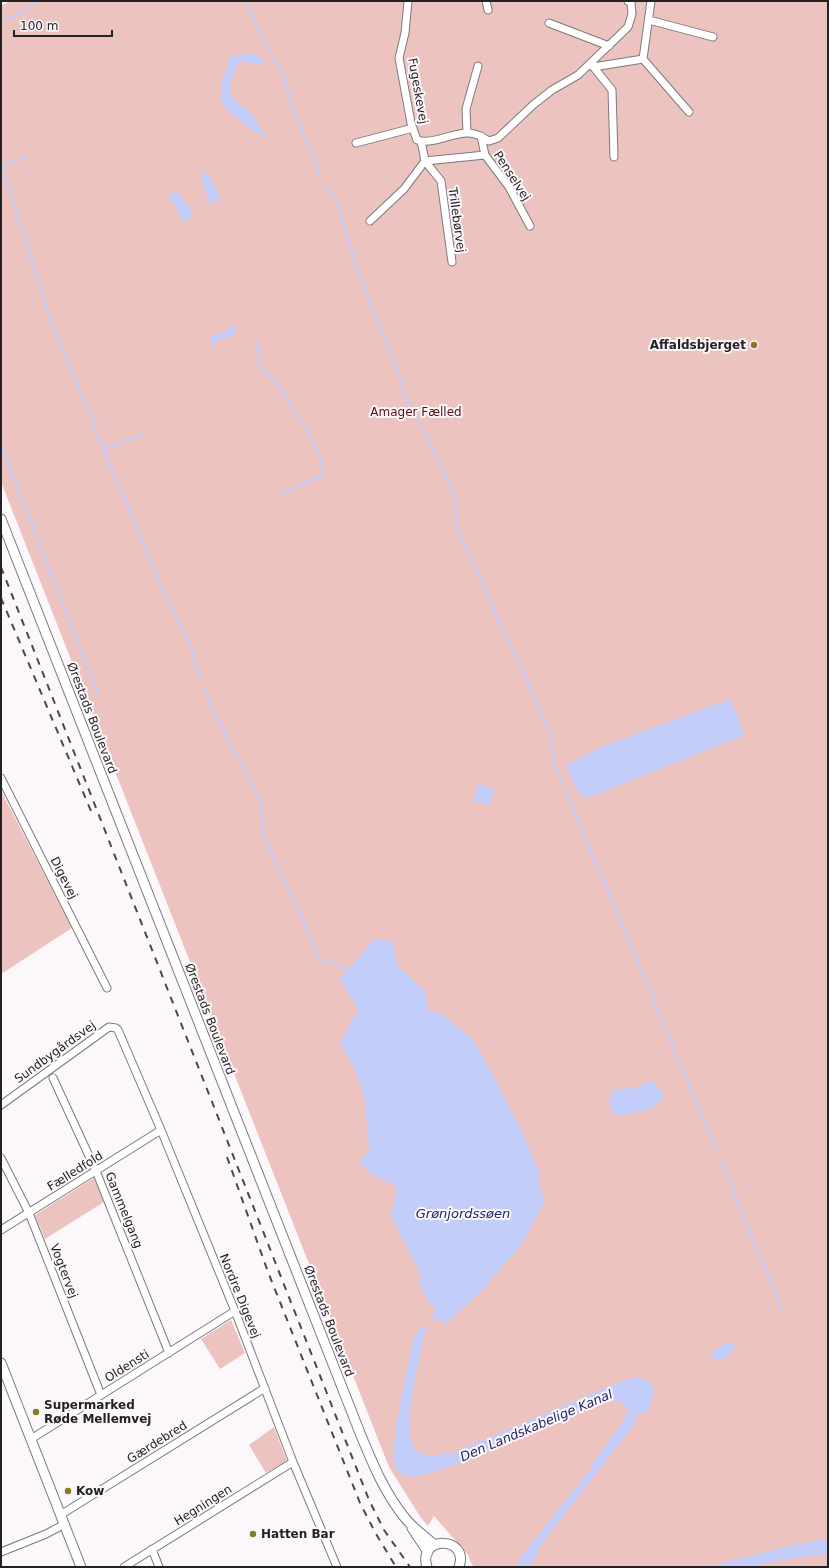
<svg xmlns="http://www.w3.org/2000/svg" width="829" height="1568" font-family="'DejaVu Sans',sans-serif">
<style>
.green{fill:#edc3c0}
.water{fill:#c2cdfa}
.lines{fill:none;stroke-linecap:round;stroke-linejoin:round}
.stream{stroke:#c2cdfa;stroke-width:2}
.canal{stroke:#c2cdfa;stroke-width:7}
.street-casing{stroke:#7d797d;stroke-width:9}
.secondary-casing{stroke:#7d797d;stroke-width:11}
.street{stroke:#fff;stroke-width:7}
.secondary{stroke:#fff;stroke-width:9}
.rail{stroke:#4a494a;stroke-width:2;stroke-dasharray:7 7;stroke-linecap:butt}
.poi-dot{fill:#857c23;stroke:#fcf7fb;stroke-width:1.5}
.labels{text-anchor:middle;stroke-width:4;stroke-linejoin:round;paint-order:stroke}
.street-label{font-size:12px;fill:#242324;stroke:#fcf7fb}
.poi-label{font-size:12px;font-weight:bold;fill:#242324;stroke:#fcf7fb;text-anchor:start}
.park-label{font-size:12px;fill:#5a0c13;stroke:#fcf7fb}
.water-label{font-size:13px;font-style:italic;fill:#212766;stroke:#fcf7fb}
</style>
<rect width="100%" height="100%" fill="#fcf7fb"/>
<!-- green -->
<path class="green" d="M 10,1 L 828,1 L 828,1567 L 474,1567 L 471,1563 L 468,1555 L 434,1516 L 428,1526 L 421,1518 L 389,1467 L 1,482 L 1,6 Z
M 1,791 L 72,928 L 1,974 Z
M 94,1178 L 104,1202 L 45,1239 L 35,1215 Z
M 231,1320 L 245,1353 L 220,1369 L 201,1339 Z
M 274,1427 L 287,1461 L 266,1473 L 249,1445 Z"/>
<!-- water -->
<path class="water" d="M 250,53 L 259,56 L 264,60 L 264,62 L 263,64 L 240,62 C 233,72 224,92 236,102 C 240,106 245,107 249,111 C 256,119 260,129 267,137 L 266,138 L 257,133 L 234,116 L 224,106 L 221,101 L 221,82 L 227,69 L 227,64 L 230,57 Z
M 208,172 L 220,198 L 220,200 L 211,204 C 204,195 206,185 200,176 Z
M 178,192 L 193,213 C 191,218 188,221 183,221 L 169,196 L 171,194 Z
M 236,324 L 234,336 L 216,341 L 215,349 L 210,338 L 211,336 L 221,333 Z
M 728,700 L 732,702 L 744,734 L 742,736 L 590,797 L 584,798 C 574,790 571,777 567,766 L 569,763 L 601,747 Z
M 478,784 L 487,786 L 495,790 L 490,804 L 473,801 Z
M 374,939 L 392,941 L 397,965 L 425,991 L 428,1010 L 442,1014 L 475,1042 L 519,1125 L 539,1172 L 539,1187 L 544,1198 L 543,1206 L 520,1246 L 483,1289 L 445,1325 L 419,1286 L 421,1275 L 391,1216 L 397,1187 L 373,1175 L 359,1163 L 369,1150 L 364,1094 L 354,1069 L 340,1043 L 358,1009 L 339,978 L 351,967 Z
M 649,1081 L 655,1083 L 664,1096 L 656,1106 L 642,1111 L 622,1115 L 613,1114 L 609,1103 L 613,1091 L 619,1089 L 634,1088 Z
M 414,1335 L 424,1337 C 420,1359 397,1439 419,1452 C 428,1458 443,1454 452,1453 L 624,1380 C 638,1377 645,1375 654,1388 L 651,1404 L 647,1412 L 637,1415 L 633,1426 L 540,1546 L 531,1567 L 515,1567 L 523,1554 L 624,1427 C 634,1404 622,1398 602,1402 C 584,1406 567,1416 551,1423 C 517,1439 483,1455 447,1467 C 434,1472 420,1478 406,1476 C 398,1474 393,1465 393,1457 C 392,1449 395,1439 396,1430 C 400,1398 408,1367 414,1335 Z
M 726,1342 L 735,1345 C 733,1356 723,1360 713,1360 L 711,1354 C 715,1349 721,1347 726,1342 Z
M 828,1539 L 828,1554 L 793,1558 L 747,1567 L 707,1567 C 747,1558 787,1544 828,1539 Z"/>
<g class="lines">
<!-- stream -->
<path class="stream" d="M 246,1 L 260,32 L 285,79 L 289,99 L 321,177
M 1,21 C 16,17 23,12 35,1
M 1,163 L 52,324 L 163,592 L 189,642 L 199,676
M 2,166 L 25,157
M 326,186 L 337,202 L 357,270 L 391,354 L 406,398 L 429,441 L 455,496 L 457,528 L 550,732 L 555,765 L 716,1149
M 256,340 L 260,366 L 287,397 L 291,408 L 307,430 L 319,454 L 324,475 L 282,494
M 1,445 L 99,696
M 103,449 L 145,434
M 203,688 L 228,740 L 261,801 L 263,833 L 320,959 L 351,970
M 721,1161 L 781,1308"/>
<!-- canal -->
<path class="canal" d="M 435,1317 L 437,1315
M 417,1345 L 419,1336 L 423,1330
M 596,1464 L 624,1427 L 629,1417"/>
<!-- street casing -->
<g class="street-casing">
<path id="street" d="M 408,1 L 405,33 L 399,58 L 411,123 L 417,140 C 434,145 454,132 468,133 C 476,133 483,137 489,141 L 498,138 L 533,105 L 552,90 L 578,75 L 628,27 L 632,14 L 631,3 L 628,1
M 486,1 L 488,10
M 649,20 L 713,37
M 549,23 L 609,46
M 643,59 L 651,1
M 591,64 L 612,90 L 614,157
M 593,67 L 643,59 L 689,112
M 467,132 L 466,109 L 478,66
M 481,136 L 485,155 L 509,187 L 530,226
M 356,143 L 413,128
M 425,161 L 441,181 L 452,262
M 425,161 L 485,155
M 370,221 L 404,189 L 425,161 L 421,141
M 1,778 L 107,988
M 53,1078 L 96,1171 L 169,1353
M 1,1105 L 109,1027 L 116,1028 L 118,1030 L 161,1130 L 235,1311 L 293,1462 L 337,1567
M 1,1158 L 29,1213 L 101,1395
M 1,1230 L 161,1130
M 31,1439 L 235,1311
M 62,1514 L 265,1388
M 152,1549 L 159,1567
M 1,1552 L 46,1534 L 65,1524
M 124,1567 L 293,1462"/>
</g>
<!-- secondary casing -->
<g class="secondary-casing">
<path id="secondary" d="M 1,519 L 360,1433 C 372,1462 384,1492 405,1518 C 412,1527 425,1537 435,1545
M 1,1363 L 81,1567
M 412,1528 L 428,1552
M 427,1567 C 417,1535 470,1536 459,1567"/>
</g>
<!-- street -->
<use href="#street" class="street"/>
<!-- secondary -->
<use href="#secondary" class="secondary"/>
<!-- rail -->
<path class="rail" d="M 1,567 L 369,1500 L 384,1530 L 410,1567
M 1,598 L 91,811
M 227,1157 L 268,1272 L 360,1503 L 376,1534 L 396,1567"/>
</g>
<!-- markers -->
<g class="poi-dot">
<circle cx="754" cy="345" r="4"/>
<circle cx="36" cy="1412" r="4"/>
<circle cx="68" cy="1491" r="4"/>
<circle cx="253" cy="1534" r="4"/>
</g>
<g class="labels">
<!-- street labels -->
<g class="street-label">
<text transform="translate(418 91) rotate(80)" y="4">Fugeskevej</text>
<text transform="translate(512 176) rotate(57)" y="4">Penselvej</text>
<text transform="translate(457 220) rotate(82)" y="4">Trillebørvej</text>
<text transform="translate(92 718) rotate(69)" y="4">Ørestads Boulevard</text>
<text transform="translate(64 878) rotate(63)" y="4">Digevej</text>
<text transform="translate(210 1019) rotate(69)" y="4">Ørestads Boulevard</text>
<text transform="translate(55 1052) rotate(-36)" y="4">Sundbygårdsvej</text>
<text transform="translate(75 1171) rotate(-32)" y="4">Fælledfold</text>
<text transform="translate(124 1210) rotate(68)" y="4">Gammelgang</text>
<text transform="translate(64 1271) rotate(69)" y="4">Vogtervej</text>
<text transform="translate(240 1296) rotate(68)" y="4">Nordre Digevej</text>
<text transform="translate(329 1321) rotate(69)" y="4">Ørestads Boulevard</text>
<text transform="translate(127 1366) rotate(-32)" y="4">Oldensti</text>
<text transform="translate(157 1442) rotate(-32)" y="4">Gærdebred</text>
<text transform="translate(203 1505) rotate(-32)" y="4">Hegningen</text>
</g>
<!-- poi labels -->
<g class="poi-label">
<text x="746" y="349" text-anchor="end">Affaldsbjerget</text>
<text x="44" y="1409">Supermarked<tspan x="44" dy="14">Røde Mellemvej</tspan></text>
<text x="76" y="1495">Kow</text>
<text x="261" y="1538">Hatten Bar</text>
</g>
<!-- park labels -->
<g class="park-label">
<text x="416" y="416">Amager Fælled</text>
</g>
<!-- water labels -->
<g class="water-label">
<text x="463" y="1218">Grønjordssøen</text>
<text transform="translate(536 1425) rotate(-23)" y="5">Den Landskabelige Kanal</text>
</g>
</g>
<!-- border -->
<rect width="829" height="1568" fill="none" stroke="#242324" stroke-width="4"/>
<!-- scale -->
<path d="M14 30v6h98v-6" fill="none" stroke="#242324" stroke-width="2"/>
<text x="20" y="30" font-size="12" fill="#242324" stroke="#fcf7fb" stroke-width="3" paint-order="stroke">100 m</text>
</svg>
